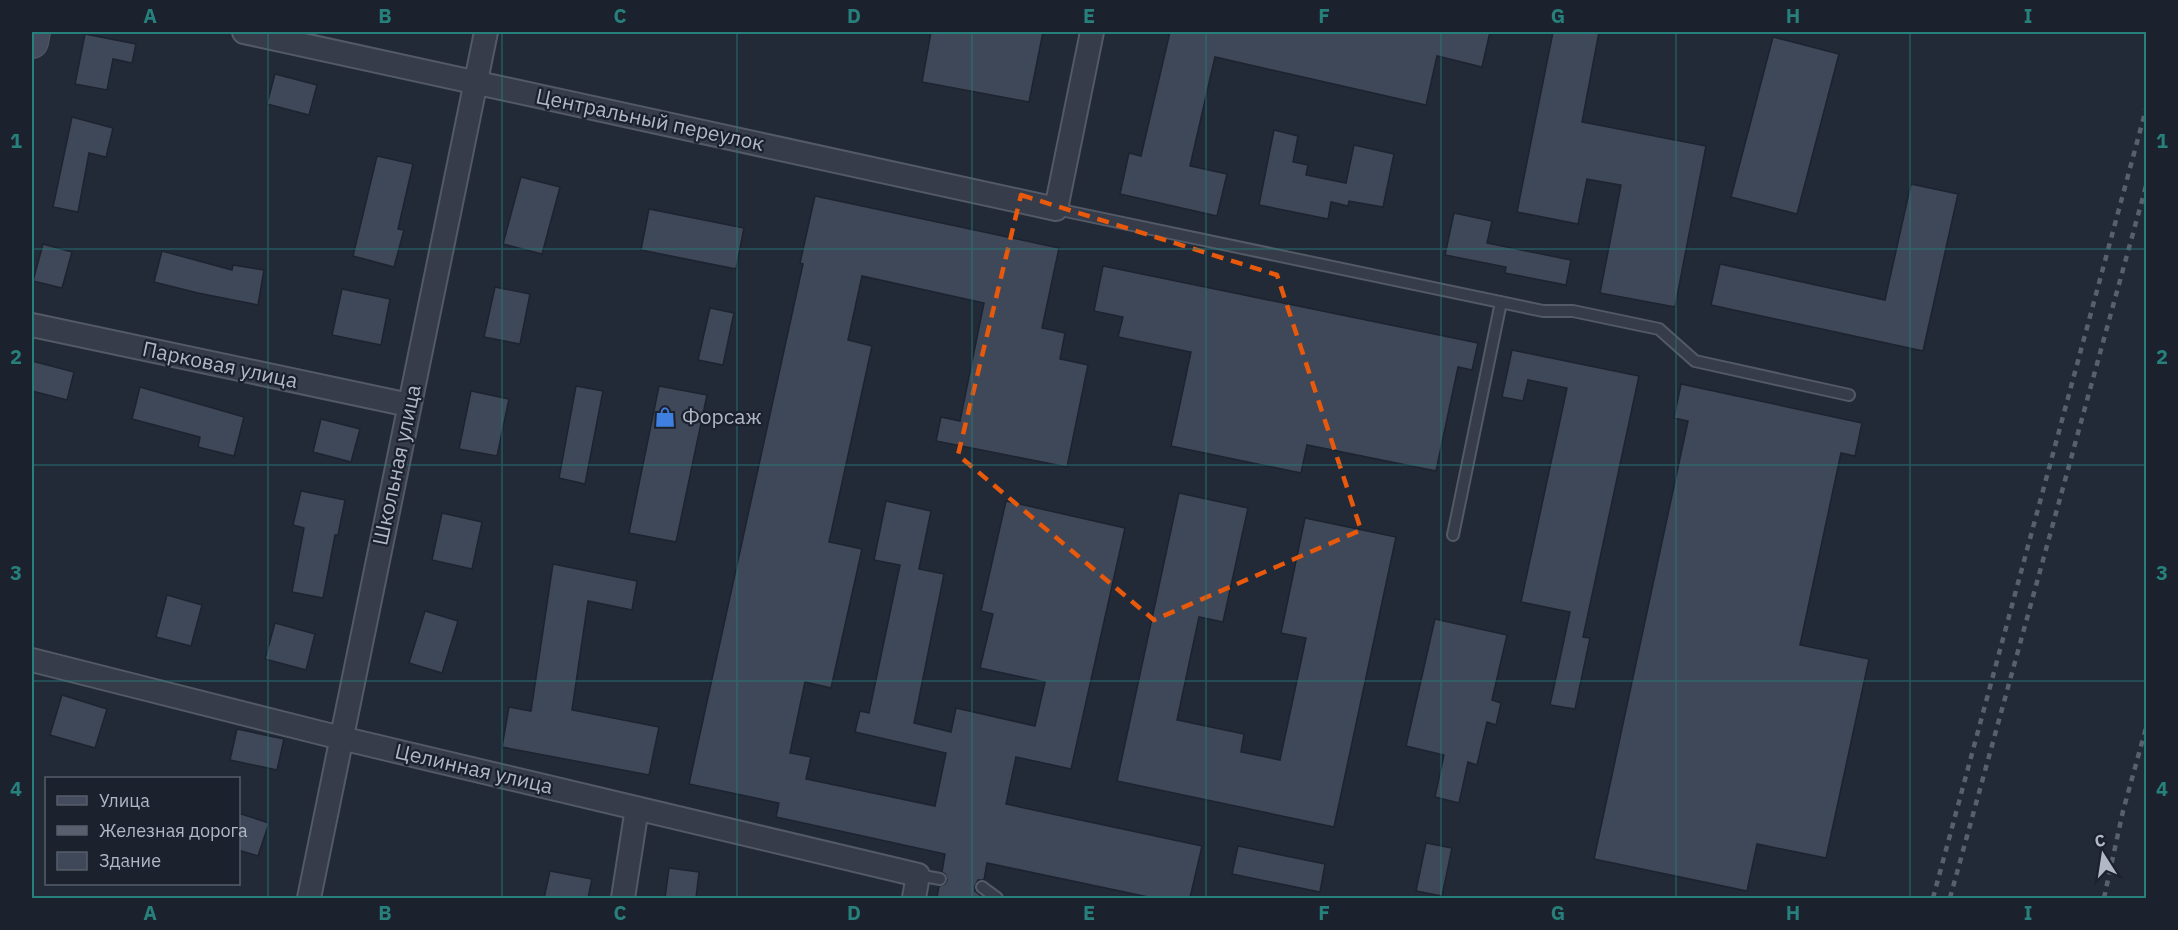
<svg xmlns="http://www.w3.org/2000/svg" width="2178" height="930" font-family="'IBM Plex Sans',sans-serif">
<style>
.building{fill:#3e4858;stroke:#1d232f;stroke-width:1.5}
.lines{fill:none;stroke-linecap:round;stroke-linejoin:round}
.lane-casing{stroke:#535a66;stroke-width:14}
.street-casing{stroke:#535a66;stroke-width:26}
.secondary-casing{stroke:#535a66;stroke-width:34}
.lane{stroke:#363c49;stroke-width:10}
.street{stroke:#363c49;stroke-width:22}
.secondary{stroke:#444b5c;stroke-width:32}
.rail{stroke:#586070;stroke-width:4.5;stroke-dasharray:6 6;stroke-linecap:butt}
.marked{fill:none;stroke:#e8590c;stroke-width:4.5;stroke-dasharray:12 8;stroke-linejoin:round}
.grid{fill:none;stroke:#27807b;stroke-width:1.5;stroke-opacity:0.55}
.labels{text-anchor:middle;stroke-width:4.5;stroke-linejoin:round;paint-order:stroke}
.street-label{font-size:21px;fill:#b0b7c5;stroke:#1b212d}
.poi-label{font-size:21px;fill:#b0b7c5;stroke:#1b212d;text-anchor:start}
.neatline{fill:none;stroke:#27807b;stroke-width:2}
.grid-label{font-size:20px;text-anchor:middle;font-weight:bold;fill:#27807b}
</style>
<rect width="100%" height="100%" fill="#222a38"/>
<!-- building -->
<path class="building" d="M 931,32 L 1043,32 L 1029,102 L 922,82 Z
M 1170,32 L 1490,32 L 1482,67 L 1437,56 L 1426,105 L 1215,57 L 1190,166 L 1227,174 L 1217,216 L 1120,194 L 1129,153 L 1141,156 Z
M 1553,32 L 1599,32 L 1582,122 L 1706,146 L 1675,307 L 1600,293 L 1621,185 L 1587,179 L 1578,224 L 1517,212 Z
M 85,34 L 136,44 L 132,63 L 113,59 L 107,90 L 75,84 Z
M 1773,37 L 1839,54 L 1797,214 L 1731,197 Z
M 275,74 L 317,85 L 309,115 L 267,104 Z
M 72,117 L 113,128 L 106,157 L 89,153 L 78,212 L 53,207 Z
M 1274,130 L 1298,136 L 1293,162 L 1308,165 L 1306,175 L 1346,183 L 1354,145 L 1394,154 L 1383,207 L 1349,201 L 1348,206 L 1331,202 L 1328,219 L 1259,205 Z
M 377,156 L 413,164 L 398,229 L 404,230 L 394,267 L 353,256 Z
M 521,177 L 560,187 L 542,254 L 503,244 Z
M 1911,184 L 1958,194 L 1923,351 L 1711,305 L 1720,264 L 1885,300 Z
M 815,196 L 1059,248 L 1042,328 L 1065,333 L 1060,359 L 1088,365 L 1067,467 L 936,441 L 941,417 L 960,421 L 984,303 L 862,276 L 848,340 L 872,346 L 829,542 L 862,549 L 831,688 L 805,682 L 790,753 L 811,757 L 806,779 L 935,806 L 946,753 L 855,732 L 860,711 L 869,713 L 900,565 L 874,560 L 886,501 L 931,511 L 919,569 L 944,574 L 914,723 L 951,732 L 956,708 L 1035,726 L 1045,682 L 980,668 L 993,614 L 981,611 L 1006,501 L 1125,528 L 1071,769 L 1016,757 L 1006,804 L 1202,846 L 1190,898 L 1153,898 L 987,863 L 984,880 L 978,880 L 975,886 L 975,891 L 981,896 L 980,898 L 937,898 L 939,886 L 945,884 L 947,880 L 945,874 L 942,872 L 945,854 L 776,817 L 779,803 L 689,784 L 803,264 L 800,263 Z
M 649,209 L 744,228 L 736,269 L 641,250 Z
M 1454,213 L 1492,221 L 1487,243 L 1571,260 L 1566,285 L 1505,273 L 1506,267 L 1445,255 Z
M 43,244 L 72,252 L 62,288 L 33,281 Z
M 162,251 L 232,270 L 233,265 L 264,270 L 258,305 L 198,293 L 154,282 Z
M 1103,266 L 1478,343 L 1472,370 L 1458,367 L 1436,471 L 1307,445 L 1301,473 L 1171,446 L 1191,352 L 1118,337 L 1123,317 L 1094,311 Z
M 495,287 L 530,294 L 520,344 L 484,337 Z
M 342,289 L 390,299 L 381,345 L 332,335 Z
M 710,308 L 734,313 L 723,365 L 698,360 Z
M 1512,350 L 1639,376 L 1583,637 L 1590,638 L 1575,709 L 1550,705 L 1570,612 L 1521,602 L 1567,388 L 1528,380 L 1523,401 L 1502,397 Z
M 32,361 L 74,372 L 67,400 L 32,391 Z
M 1681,384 L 1862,423 L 1855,456 L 1841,453 L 1800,645 L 1869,659 L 1826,858 L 1757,844 L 1747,891 L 1594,859 L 1688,421 L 1674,418 Z
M 576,386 L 603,391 L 585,484 L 559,478 Z
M 659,386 L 707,395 L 676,542 L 629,533 Z
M 140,387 L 244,417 L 234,456 L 198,447 L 200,437 L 132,419 Z
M 471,391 L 509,399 L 497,456 L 459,449 Z
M 321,419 L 360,429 L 351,462 L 313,452 Z
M 301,491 L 345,500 L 338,535 L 335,535 L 323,598 L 292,592 L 304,528 L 293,525 Z
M 1179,493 L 1248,508 L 1223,622 L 1199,617 L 1177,720 L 1244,734 L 1241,752 L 1280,760 L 1306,638 L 1281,633 L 1305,518 L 1396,537 L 1334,827 L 1117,781 Z
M 442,513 L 482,522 L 472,569 L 432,560 Z
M 553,564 L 637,581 L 632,610 L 588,601 L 572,710 L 659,727 L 649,775 L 502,747 L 509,707 L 531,711 Z
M 167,595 L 202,605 L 191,646 L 156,637 Z
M 425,611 L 458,621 L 442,673 L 409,663 Z
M 1435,619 L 1507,635 L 1492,700 L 1501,703 L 1496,725 L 1487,722 L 1477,765 L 1468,762 L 1459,803 L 1435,797 L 1444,755 L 1406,746 Z
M 275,623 L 315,634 L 306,670 L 265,659 Z
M 62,695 L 107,709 L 95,748 L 50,735 Z
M 237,729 L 284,739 L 277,770 L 230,760 Z
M 238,813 L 269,823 L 258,856 L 238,850 Z
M 1426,843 L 1452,848 L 1442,896 L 1416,891 Z
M 1238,846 L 1325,864 L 1320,892 L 1232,874 Z
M 669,868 L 699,872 L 696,898 L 665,898 Z
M 550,871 L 592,879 L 588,898 L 544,898 Z"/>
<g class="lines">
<!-- lane casing -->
<g class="lane-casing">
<path id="lane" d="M 1056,209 L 1543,311 L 1573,311 L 1659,329 L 1695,361 L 1849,395
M 1453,535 L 1501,302
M 918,875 L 940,879
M 982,887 L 997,898"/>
</g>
<!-- street casing -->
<g class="street-casing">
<path id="street" d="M 244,32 L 1056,209 L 1092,32
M 32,325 L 409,405
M 32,660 L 341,738 L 918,875 L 914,898
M 309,898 L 486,32
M 623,898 L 637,808"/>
</g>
<!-- secondary casing -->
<g class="secondary-casing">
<path id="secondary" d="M 32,42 L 34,32"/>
</g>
<!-- lane -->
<use href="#lane" class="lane"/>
<!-- street -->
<use href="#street" class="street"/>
<!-- secondary -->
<use href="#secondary" class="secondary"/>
<!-- rail -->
<path class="rail" d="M 1933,898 L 2146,109
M 1950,898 L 2146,186
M 2104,898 L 2123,811 L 2146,728"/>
</g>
<!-- marked area -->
<path class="marked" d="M 1021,195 L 1277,275 L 1361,530 L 1154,620 L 958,455 Z"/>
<!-- grid -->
<path class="grid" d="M 268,32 L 268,898M 502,32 L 502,898M 737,32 L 737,898M 972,32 L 972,898M 1206,32 L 1206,898M 1441,32 L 1441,898M 1676,32 L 1676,898M 1910,32 L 1910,898M 32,249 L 2146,249M 32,465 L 2146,465M 32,681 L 2146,681"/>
<!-- icons -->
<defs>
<g id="shop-bare" transform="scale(1.62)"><path d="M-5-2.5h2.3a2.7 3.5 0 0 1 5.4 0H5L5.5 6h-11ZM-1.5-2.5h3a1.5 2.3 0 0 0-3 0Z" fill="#3f7fe0" stroke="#1b212d" stroke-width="2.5" paint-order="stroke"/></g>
</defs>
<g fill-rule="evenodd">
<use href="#shop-bare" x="665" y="417"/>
</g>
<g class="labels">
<!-- street labels -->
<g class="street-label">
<text transform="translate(650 120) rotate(12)" y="7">Центральный переулок</text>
<text transform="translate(220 365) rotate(12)" y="7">Парковая улица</text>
<text transform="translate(397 465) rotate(-78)" y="7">Школьная улица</text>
<text transform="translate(474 769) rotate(13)" y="7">Целинная улица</text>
</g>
<!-- poi labels -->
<g class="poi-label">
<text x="682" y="424">Форсаж</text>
</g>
</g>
<!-- border -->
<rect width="2178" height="930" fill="none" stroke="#1b212d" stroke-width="66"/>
<!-- legend -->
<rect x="45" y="777" width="195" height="108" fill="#1b212d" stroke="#575d6a" stroke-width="1.5"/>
<rect x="57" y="796" width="30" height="9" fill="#444b5c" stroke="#575d6a" stroke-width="1.5"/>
<text x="99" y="807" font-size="18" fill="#b0b7c5">Улица</text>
<rect x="57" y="826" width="30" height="9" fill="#586070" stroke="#575d6a" stroke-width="1.5"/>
<text x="99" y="837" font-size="18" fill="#b0b7c5">Железная дорога</text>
<rect x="57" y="852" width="30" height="18" fill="#3e4858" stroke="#575d6a" stroke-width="1.5"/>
<text x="99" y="867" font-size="18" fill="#b0b7c5">Здание</text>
<!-- north arrow -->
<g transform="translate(2103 855) rotate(348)" stroke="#1b212d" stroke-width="4.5" paint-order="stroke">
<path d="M0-4.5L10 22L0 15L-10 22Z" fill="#b0b7c5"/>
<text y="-9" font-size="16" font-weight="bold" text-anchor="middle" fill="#b0b7c5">С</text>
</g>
<rect x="33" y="33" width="2112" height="864" class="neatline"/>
<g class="grid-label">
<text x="150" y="23">A</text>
<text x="385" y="23">B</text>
<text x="620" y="23">C</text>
<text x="854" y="23">D</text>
<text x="1089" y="23">E</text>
<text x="1324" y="23">F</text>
<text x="1558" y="23">G</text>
<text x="1793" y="23">H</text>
<text x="2028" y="23">I</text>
<text x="16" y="148">1</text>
<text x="2162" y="148">1</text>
<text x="16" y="364">2</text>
<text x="2162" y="364">2</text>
<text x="16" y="580">3</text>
<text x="2162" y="580">3</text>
<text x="16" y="796">4</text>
<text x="2162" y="796">4</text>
<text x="150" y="920">A</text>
<text x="385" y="920">B</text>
<text x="620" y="920">C</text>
<text x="854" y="920">D</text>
<text x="1089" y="920">E</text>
<text x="1324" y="920">F</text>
<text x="1558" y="920">G</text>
<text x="1793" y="920">H</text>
<text x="2028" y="920">I</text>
</g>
</svg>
